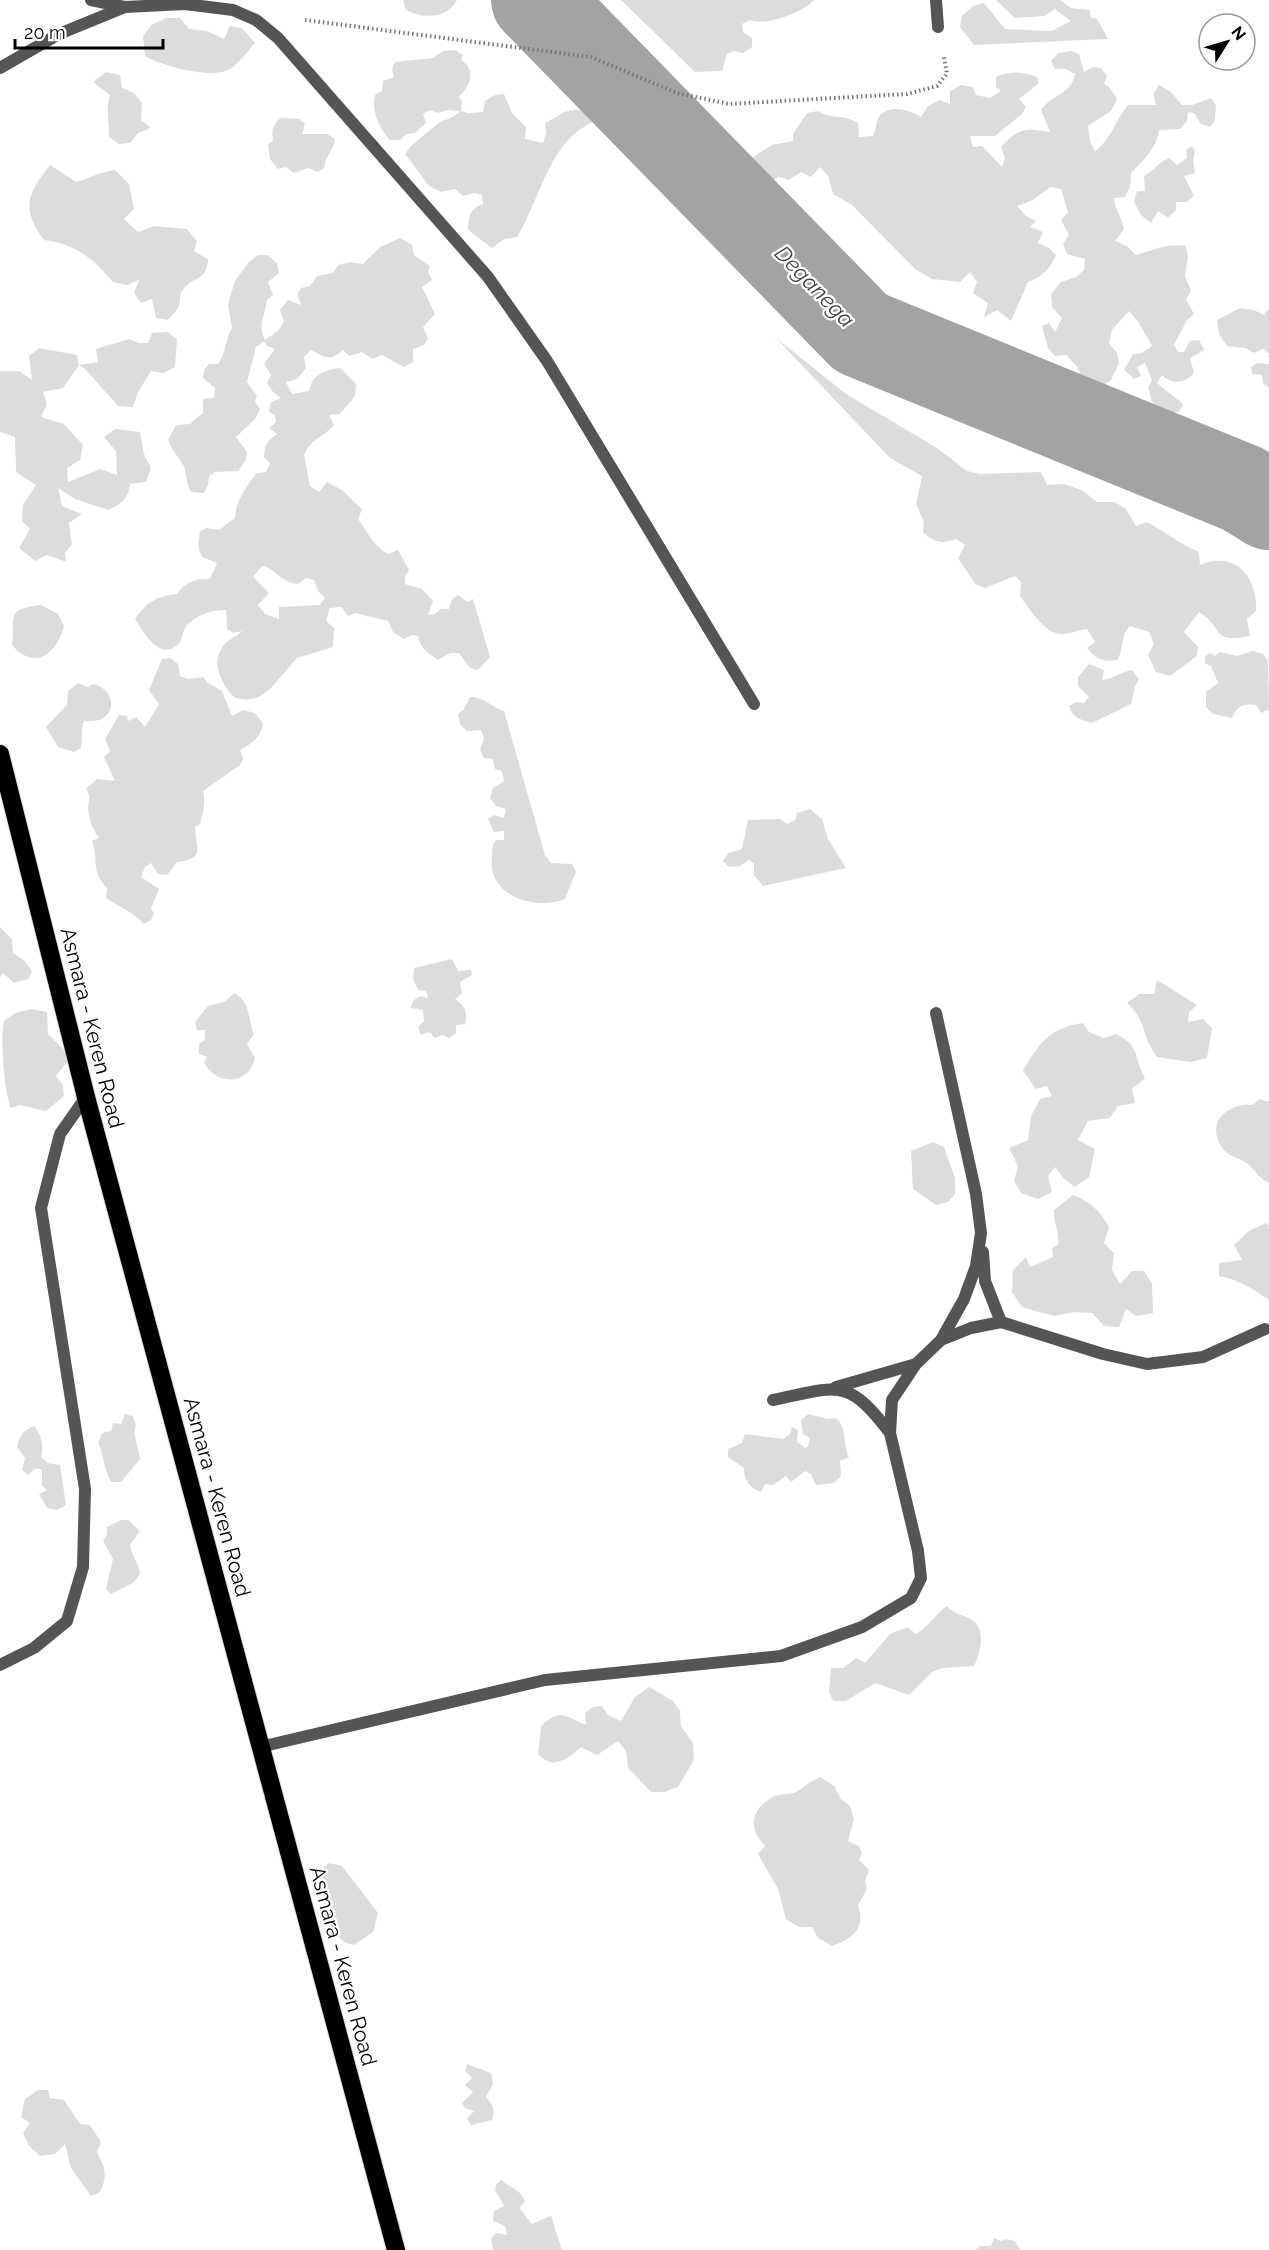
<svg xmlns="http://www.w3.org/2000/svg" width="1269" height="2250" font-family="Raleway,sans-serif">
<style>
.green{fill:#dcdcdc;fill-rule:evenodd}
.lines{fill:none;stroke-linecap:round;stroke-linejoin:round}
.river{stroke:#a3a3a3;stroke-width:90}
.highway-casing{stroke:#dbdbdb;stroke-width:20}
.path{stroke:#777;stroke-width:4;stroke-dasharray:1.5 3;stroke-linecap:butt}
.lane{stroke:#555;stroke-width:12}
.street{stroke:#555;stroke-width:12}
.highway{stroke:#000;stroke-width:18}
.labels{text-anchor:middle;stroke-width:4.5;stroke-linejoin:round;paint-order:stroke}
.street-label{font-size:21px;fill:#000;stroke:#fff}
.water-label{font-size:22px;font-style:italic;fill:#444;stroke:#fff}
</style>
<rect width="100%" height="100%" fill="#fff"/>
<!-- green -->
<path class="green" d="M 403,0 L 457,0 C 447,19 423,19 406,10 Z
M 621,0 L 814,0 C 802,13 767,26 750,20 L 742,24 L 743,32 L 752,38 L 752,47 L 743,53 L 734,51 L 727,54 L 722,71 L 695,72 Z
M 996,0 L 1060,0 L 1071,8 L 1090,10 L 1091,18 L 1097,19 L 1108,39 L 974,45 L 960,27 L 962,16 L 973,6 L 984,3 L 1005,29 L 1051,31 L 1071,21 L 1055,9 L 1045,16 L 1015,18 Z
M 166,18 L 180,18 L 189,29 L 207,31 L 224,39 L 230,26 L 242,28 L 255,43 C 247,51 239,65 228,70 C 211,79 162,66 145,56 L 143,36 L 151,25 Z
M 455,50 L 463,55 L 461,60 C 477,69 470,88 458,97 L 462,101 L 461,111 L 468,113 L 483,112 L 485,101 L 495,95 L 504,94 L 512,113 L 526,127 L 525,139 L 543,143 L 546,133 L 545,123 C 554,119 563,111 572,110 C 581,109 586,114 596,111 L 603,115 C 592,123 576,130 568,140 C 544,167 536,206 517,237 L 504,239 L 492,248 L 468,230 C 469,216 469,209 483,204 L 482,195 L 474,193 L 463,196 L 455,189 L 441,192 L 429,186 L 405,154 C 413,142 425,135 436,125 C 444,119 453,119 460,111 L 449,110 L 438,113 L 430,110 L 423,114 L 426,123 L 415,133 L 407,134 L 400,140 L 390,140 C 379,129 371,110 375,95 L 382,91 L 383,81 L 394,77 L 392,70 L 395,62 L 433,58 L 443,51 Z
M 1071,51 L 1079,54 L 1084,72 L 1093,67 L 1101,68 L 1107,76 L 1104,84 L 1110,88 L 1117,99 L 1111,111 L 1088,126 L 1090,141 L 1095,151 C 1109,142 1116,120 1128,105 L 1156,105 L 1153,94 L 1159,85 L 1171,92 L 1182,105 L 1192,105 L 1211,98 L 1216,105 L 1215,120 L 1210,127 L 1201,124 L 1194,113 L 1188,112 L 1187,121 L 1180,129 L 1159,130 C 1157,148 1143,161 1131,173 L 1130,187 L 1125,197 L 1114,198 C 1115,210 1122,217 1124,229 L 1115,241 L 1127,246 L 1136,255 L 1166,246 L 1185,245 L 1188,255 L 1185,276 L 1191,291 L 1186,299 L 1194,314 L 1187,320 L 1174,345 L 1178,352 L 1184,352 L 1190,341 L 1199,340 L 1204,350 L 1190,358 L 1194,373 C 1185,383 1173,386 1162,375 L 1157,383 L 1183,404 L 1179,412 L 1168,412 L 1153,404 L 1148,388 L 1152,380 L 1145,363 L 1137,367 L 1141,376 L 1134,379 L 1124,370 L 1133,354 L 1142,353 L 1152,346 L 1139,323 L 1129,311 L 1112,330 L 1109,343 L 1117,353 L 1119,363 L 1111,380 L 1101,387 L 1085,386 L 1077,366 L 1066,355 L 1055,356 L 1048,348 L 1042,326 L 1049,323 L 1055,332 L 1062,318 L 1052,307 L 1051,294 L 1061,282 L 1076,277 L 1084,270 L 1085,259 L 1067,254 L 1063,244 L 1069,235 L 1061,220 L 1068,212 L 1061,189 L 1050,187 L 1033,200 L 1017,206 L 1026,216 L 1036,221 L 1030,227 L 1043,232 L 1038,243 L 1049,248 L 1056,255 C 1050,269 1042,277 1028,282 L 1011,321 L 997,310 L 984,317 L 988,303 L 973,293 L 977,282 L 970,272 L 960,282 L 932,279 L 915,269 L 852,205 L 833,194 L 828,176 L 820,167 L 811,177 L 801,172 L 789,180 L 779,177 L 770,182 L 757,170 L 753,157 L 772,145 L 793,141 L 793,134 L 807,113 L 818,111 C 832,120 842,113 858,123 L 859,137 L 873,136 C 876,131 876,122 879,117 C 889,103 910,110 921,117 L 928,106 L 939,100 L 950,104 L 950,91 L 961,85 L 973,87 L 976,95 L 990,98 L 1001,91 L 996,87 L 996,77 C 1010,71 1023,71 1038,78 L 1038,84 L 1019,99 L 1026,107 L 1022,114 L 995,136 L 970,136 L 973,147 L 982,146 L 1002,167 L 1005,158 L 1001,147 C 1019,127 1026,128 1050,132 L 1041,110 C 1052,94 1071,95 1075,74 L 1066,69 L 1055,69 L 1051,61 L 1058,53 Z
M 106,72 L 120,75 L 122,88 L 134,93 L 142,103 L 141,120 L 151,128 L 138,133 L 130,143 L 119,144 L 109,137 C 110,121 105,110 110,95 L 93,82 Z
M 280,118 L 299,119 L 305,124 L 302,134 L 327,134 L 335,139 C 334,150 325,156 324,168 L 318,172 L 308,168 L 294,173 L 286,167 L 278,169 L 270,159 L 268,145 L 273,140 C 271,130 273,125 280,118 Z
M 1192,146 L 1195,151 L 1193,160 L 1195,173 L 1184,176 L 1194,196 L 1187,202 L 1176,202 L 1176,210 L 1168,218 L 1158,211 L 1151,223 L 1141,215 L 1134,202 L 1137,191 L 1145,191 L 1144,176 C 1154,171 1158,162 1169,158 L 1177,165 L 1187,158 L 1186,150 Z
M 50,165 L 76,182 C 90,178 100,172 115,170 L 129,184 L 134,209 L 124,219 L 138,232 L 154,226 L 187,229 L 197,241 L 194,251 L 208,259 C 207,282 193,275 182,291 C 179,295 181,299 179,305 C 178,310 171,316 168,320 L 156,318 L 152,299 L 141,303 L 134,293 L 139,280 L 127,285 L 113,282 C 93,258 75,244 44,240 C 20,208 28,193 50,165 Z
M 400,238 L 412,245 L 414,255 L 430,266 L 428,272 L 432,280 L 422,287 L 435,314 L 423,327 L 428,339 L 424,345 L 413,349 L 413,362 L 404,367 L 382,355 L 372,359 L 362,352 L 349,356 L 343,350 C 331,362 324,357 311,350 L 304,357 L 306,368 L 297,379 L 286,382 L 292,394 L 309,391 C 312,374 325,370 340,368 L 356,384 L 355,396 L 340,414 L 329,415 L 334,425 C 323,438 313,436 304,455 L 310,486 L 319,492 L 327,482 L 342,490 L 362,509 L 358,519 C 368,532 372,545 388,554 L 398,550 L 409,570 L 405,576 L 405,584 L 422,589 L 433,601 L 428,615 L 435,614 L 441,609 L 449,609 L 452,599 L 458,595 L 468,602 L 473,599 L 490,657 L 478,670 L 470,668 L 459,653 L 450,653 L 438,660 C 428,653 420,648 418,636 L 412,635 L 404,639 L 393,632 L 388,621 L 355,613 L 348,616 L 341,607 L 330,608 L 326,621 L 334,628 L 333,647 L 297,658 L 271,688 L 259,697 L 246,700 L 235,698 C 222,685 210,663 223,646 C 227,640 236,637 242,631 L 233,633 L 227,629 L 226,610 C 212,610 198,614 187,625 C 183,629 183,637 180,642 C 161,664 144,633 135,619 C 146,603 156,596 177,594 C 187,581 194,579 210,579 L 217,563 L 202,557 L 198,546 L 200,531 L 207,528 L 219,530 L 235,518 C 235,502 247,485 257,473 L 266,472 L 270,463 L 264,457 C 264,445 268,440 277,434 L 269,428 L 276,422 L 275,416 L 269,411 L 271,402 L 281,398 L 273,392 L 267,383 L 271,375 L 264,364 L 275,349 L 267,346 L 264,341 L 256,347 L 247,382 L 257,396 L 255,401 L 260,409 L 255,419 L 236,437 L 247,452 L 246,460 L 238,471 L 215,472 L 209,476 L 208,485 L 204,493 L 191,492 C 186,484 187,475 184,467 C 179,457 172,451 168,440 L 176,425 L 190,424 L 203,413 L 203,399 L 214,398 L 215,388 L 203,378 L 204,370 L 209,364 L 218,364 C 226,353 225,341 232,328 L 228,304 L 235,281 L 248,263 L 258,255 L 267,255 L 277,263 L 279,273 L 268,282 L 273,295 L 267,300 C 265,316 257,324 265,340 L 279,330 L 284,321 L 280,310 L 288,300 L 301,305 L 297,294 L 301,288 L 310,286 L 317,276 L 333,273 L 338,265 L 350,262 L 363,264 L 380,247 ZM 262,566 C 276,568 277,581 298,584 L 306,578 L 314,580 L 318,591 L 325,598 L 320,605 L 279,607 L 279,619 L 265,614 L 258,605 L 269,593 L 253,577 Z
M 1240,308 L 1254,310 L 1264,315 L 1269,308 L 1269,354 L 1263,349 L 1253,353 L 1246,348 L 1227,346 L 1219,334 L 1217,320 Z
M 168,332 L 177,339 L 175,367 L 163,373 L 151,371 L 138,392 L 133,407 L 118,406 L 86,370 L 79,365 L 63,388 L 43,392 L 47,404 L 41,417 L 64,424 L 83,445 L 80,460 L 67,468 L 68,482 L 100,469 L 117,475 L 116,451 L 104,437 L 115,429 L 140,432 L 144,454 L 151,468 L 146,482 L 130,484 C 128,499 122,504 108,510 L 75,499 L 58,488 L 62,506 L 82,514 L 69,523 L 72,544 L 65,553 L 66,562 L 47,555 L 35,561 L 19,548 L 30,529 L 22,521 L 23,505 L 36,485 L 16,472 L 15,437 L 0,432 L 0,371 L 19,371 L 32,380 L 29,356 L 39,348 L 77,355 L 79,365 L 98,362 L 96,349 L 129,339 L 139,343 L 148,343 L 152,333 Z
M 775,337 L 846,394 L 937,448 L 967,471 L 980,474 L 1041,472 L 1047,485 L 1064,484 L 1082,490 L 1097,502 L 1115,502 L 1126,509 L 1136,526 L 1147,522 C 1165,532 1180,544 1199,552 L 1200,565 C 1235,550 1258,577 1256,611 L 1247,619 L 1250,636 C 1210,644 1224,627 1199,612 L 1184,632 L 1198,647 L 1197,656 L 1170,676 L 1156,672 L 1148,655 L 1154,644 L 1149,632 L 1130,626 C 1119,637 1125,649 1117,660 C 1103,662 1095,659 1087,648 L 1095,642 L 1087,629 C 1078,630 1070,634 1063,634 C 1046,636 1029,608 1020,596 L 1021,582 L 1015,576 L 985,588 L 975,584 L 958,558 L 965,545 L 956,539 C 942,544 935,543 923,532 L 924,522 L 916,504 L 922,476 L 890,458 Z
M 1257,363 L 1269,364 L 1269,388 L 1263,383 L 1262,375 L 1252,374 L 1251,367 Z
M 41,605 L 58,614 L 64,626 C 57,653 35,672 12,645 C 16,619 3,609 41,605 Z
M 1253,651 L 1263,654 L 1268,661 L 1269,710 L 1261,713 L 1256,705 C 1243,703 1237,706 1232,718 L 1213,714 L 1206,707 L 1206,692 L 1218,683 L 1211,666 L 1205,663 L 1205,656 L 1210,653 L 1215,656 L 1220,652 L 1237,656 Z
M 170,658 L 178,664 L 180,676 L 188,679 L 203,677 L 208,683 L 222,691 L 232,716 L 243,710 L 255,713 L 263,723 C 261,738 252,743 240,750 L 243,759 L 240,765 L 203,791 C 206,802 203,813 200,824 L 195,827 C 195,847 207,859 177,862 L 167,875 L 158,874 L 151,863 L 145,867 L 141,877 L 159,889 L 151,908 L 154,914 L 151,920 L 144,924 C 135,913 119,907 106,898 L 107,888 C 90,870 99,861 92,841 L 99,838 C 91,826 85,811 90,798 L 86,788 L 97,779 L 115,781 L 104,757 L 110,751 L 105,739 L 119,715 L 127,716 L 128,721 L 136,717 L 145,727 L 159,704 L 149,690 L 162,659 Z
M 1089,664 L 1104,670 L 1102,680 C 1116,678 1120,672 1132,670 L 1139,679 L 1135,686 L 1131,704 L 1092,723 C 1082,720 1072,718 1069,706 L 1076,702 L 1084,703 L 1089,697 L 1078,686 L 1078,677 Z
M 78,683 L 88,687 L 93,684 C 119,690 118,725 84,721 C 80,731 83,738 81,748 L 74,752 L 58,747 L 46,727 L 67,705 L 68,691 Z
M 470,697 C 486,697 490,707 504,711 L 545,855 L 551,863 L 572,864 L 576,872 L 565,899 C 534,911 487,896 492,857 C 493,849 491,846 496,840 L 504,840 L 504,831 L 494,832 L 488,819 L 494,815 L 504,818 L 506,809 L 496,806 L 490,798 L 493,788 L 504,781 L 502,771 L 495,769 L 493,759 L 484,758 L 480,750 L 484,738 L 481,730 L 467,731 L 460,724 L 458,714 L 464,709 Z
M 810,809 L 822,819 L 828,839 L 846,868 L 763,886 L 754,875 L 754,864 L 749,860 L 740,866 L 729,867 L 723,861 L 728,853 L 742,849 L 748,820 L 780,819 L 787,824 L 795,820 L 797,813 Z
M 0,927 L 12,939 L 13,953 L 26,962 L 32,971 L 28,979 L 14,983 L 3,973 L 0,977 Z
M 452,959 L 458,971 L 471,970 L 472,975 L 460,982 L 462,993 L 455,999 C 465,1006 468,1012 465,1024 L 456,1025 L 456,1033 L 450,1038 L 442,1035 L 435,1038 L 429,1032 L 421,1035 L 418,1027 L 424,1021 L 423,1010 L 410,1008 L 414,1000 L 421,996 L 428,998 L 426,991 L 418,990 L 413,979 L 414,968 Z
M 1157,980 L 1197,1005 L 1189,1012 L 1188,1022 L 1203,1019 L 1212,1028 L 1207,1058 L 1190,1062 L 1157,1057 C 1141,1036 1147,1021 1127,1003 L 1139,994 L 1154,994 Z
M 234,993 C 251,1001 247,1018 254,1034 L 247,1044 L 255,1058 C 249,1086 215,1086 204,1062 L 207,1057 L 199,1054 L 199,1044 L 205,1040 L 205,1030 L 197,1030 L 195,1022 L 208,1006 L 226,1001 Z
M 32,1009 L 47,1012 L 48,1034 L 64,1050 L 68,1061 L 56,1076 L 63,1085 L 64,1096 L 46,1111 L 20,1105 L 11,1108 C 4,1092 0,1038 4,1021 L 15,1013 Z
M 1083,1023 L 1089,1032 L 1104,1038 L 1116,1034 C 1141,1046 1133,1057 1145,1078 L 1132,1089 L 1135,1103 L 1118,1106 L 1110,1118 L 1088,1121 L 1078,1140 L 1095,1149 L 1089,1177 L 1075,1187 L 1064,1179 L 1055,1167 L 1048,1176 L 1052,1192 L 1038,1199 L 1021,1193 L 1014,1181 L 1018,1166 L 1009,1148 L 1028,1140 L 1031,1116 L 1040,1099 L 1052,1096 L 1047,1086 L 1036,1089 L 1023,1071 C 1039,1043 1049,1028 1083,1023 Z
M 1260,1099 L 1269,1102 L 1269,1183 C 1259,1179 1256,1171 1248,1164 C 1239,1157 1227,1157 1221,1146 C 1206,1122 1228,1103 1252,1105 Z
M 933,1142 L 944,1147 L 955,1178 L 955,1194 L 948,1202 L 936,1205 L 913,1189 L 911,1151 Z
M 1073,1195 C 1089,1200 1102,1213 1109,1227 L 1104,1243 L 1114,1253 L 1112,1270 L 1120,1284 L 1132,1271 L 1144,1271 L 1152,1284 L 1153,1313 L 1136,1316 L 1126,1309 L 1119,1327 L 1104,1326 L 1092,1313 L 1074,1312 L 1054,1316 L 1022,1307 L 1012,1292 L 1013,1270 L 1026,1257 L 1030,1267 L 1053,1257 L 1052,1248 L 1058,1245 C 1060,1231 1053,1224 1054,1210 Z
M 1266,1223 L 1269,1226 L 1269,1300 C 1253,1289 1237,1279 1219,1276 L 1219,1263 L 1242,1260 L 1234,1245 L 1249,1231 Z
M 125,1414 L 133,1416 L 136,1425 L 134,1431 L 140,1459 L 121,1482 L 111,1482 C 104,1469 104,1456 98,1442 L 102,1433 L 111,1431 L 113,1423 L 121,1424 Z
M 808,1414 L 828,1419 L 836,1418 C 848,1428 842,1444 849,1457 L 840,1461 L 841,1476 L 834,1483 L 816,1485 L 811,1474 L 805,1471 L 791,1482 L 786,1476 L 773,1485 L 765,1484 L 761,1492 C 749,1488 744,1480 744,1468 L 728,1457 L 728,1449 L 742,1443 L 745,1434 L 783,1439 L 790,1434 L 792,1427 L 798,1430 L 797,1442 L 805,1448 L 808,1446 L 810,1438 L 803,1434 L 801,1420 Z
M 34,1426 C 42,1435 44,1446 41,1457 L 48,1463 L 60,1465 L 66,1505 L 57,1510 L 47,1508 L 39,1494 L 47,1490 L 42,1486 L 42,1469 L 34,1469 L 28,1475 L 22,1470 L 25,1458 L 17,1447 C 19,1436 23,1430 34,1426 Z
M 121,1520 L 128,1520 L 140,1531 L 130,1545 C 132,1556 138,1562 140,1574 L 133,1583 L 111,1594 L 106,1589 L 113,1559 L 103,1541 L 107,1534 L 107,1527 Z
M 947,1606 C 955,1615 963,1614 972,1620 C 987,1629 980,1654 974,1666 L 943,1668 L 932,1672 L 909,1695 L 875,1683 L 846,1701 L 833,1701 L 829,1692 L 831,1668 L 843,1668 L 856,1658 L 865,1663 L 890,1634 L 907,1627 L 916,1634 C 931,1625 936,1613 947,1606 Z
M 649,1687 L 673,1701 L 680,1711 L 681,1726 L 693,1743 L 694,1760 L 678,1787 L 664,1792 L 651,1792 L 628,1768 L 626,1751 L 618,1741 L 597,1755 L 581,1747 C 567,1759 553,1771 538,1754 L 541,1726 C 560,1708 565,1716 586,1725 L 585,1713 L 593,1707 L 602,1706 L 608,1715 L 621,1721 L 635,1697 Z
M 820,1777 L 834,1786 L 841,1799 L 850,1806 L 854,1819 L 848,1841 L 859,1846 L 862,1853 L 859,1860 L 869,1870 L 865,1881 L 867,1889 L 858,1905 C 866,1928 853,1939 832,1946 L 818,1938 L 812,1927 L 799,1927 L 786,1919 L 778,1889 L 758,1854 L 765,1846 C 748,1828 750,1810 773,1797 C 780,1793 789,1795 796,1792 C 804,1787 811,1781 820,1777 Z
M 329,1863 L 342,1866 L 378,1913 L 373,1932 L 354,1945 C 326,1941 319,1892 323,1868 Z
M 467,2064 L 491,2073 L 493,2084 L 486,2097 C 492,2104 496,2110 492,2120 L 471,2125 L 467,2119 L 474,2111 L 465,2108 L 462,2103 L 473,2092 L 465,2085 L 472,2078 L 465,2071 Z
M 38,2090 L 48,2090 L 50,2098 L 64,2100 L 80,2124 L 90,2125 L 101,2142 L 97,2152 C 105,2167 108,2176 100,2192 L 91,2196 L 71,2168 L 65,2144 L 55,2154 L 40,2156 L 29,2146 L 23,2133 L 30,2123 L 21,2117 L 25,2099 Z
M 501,2180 L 520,2193 L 525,2201 L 519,2208 L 532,2224 L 551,2216 L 562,2250 L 493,2250 L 491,2239 L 496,2233 L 507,2235 L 505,2226 L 493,2221 L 494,2211 L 504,2206 L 495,2190 L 496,2185 Z
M 994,2238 L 1001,2241 L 1006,2239 L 1015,2241 L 1020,2250 L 976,2250 L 980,2246 L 991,2246 Z"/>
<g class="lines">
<!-- river -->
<path class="river" d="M 536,0 L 861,333 L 1243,489 L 1269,505"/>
<!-- highway casing -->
<g class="highway-casing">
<path id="highway" d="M 0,754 L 86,1097 L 396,2250"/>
</g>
<!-- path -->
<path class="path" d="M 305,20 L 591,57 L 677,93 L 729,104 L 907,94 L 937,86 L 947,74 L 944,57"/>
<!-- lane -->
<path class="lane" d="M 936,0 L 938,27
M 936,1013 L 976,1194 L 981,1233 L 976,1266 L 964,1299 L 941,1340
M 983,1252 L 985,1281 L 1001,1322
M 836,1387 L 916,1364
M 773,1400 C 837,1387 847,1376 890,1433
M 918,1551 L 890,1433 L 892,1400 L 916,1364 L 941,1340 L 971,1328 L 1001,1322 L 1103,1354 L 1147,1364 L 1203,1357 L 1265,1329"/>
<!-- street -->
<path class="street" d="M 91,0 L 125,7
M 0,68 L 59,34 L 125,7 L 185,4 L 233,10 L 256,20 L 278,38 L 488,277 L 547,361 L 754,704
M 0,1665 L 34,1648 L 67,1621 L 83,1567 L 85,1489 L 41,1208 L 60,1134 L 86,1097
M 260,1747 L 545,1680 L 781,1656 L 862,1627 L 911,1598 L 921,1578 L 918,1551"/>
<!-- highway -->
<use href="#highway" class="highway"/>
</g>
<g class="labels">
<!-- street labels -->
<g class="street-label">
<text transform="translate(92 1028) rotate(76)" y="7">Asmara - Keren Road</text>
<text transform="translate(217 1497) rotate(75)" y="7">Asmara - Keren Road</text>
<text transform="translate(343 1966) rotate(75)" y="7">Asmara - Keren Road</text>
</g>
<!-- water labels -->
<g class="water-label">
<text transform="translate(815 286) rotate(46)" y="8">Deganega</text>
</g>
</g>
<!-- north arrow -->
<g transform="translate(1227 42) rotate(53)"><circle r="28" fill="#ffffff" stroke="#999999" stroke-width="1.5"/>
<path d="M0-4.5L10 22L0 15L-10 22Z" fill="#000000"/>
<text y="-9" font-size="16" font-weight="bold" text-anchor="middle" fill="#000000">N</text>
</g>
<!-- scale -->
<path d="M15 39v9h148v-9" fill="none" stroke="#000000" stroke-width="3"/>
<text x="24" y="39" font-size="18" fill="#000000" stroke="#ffffff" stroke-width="4.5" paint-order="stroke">20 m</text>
</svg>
